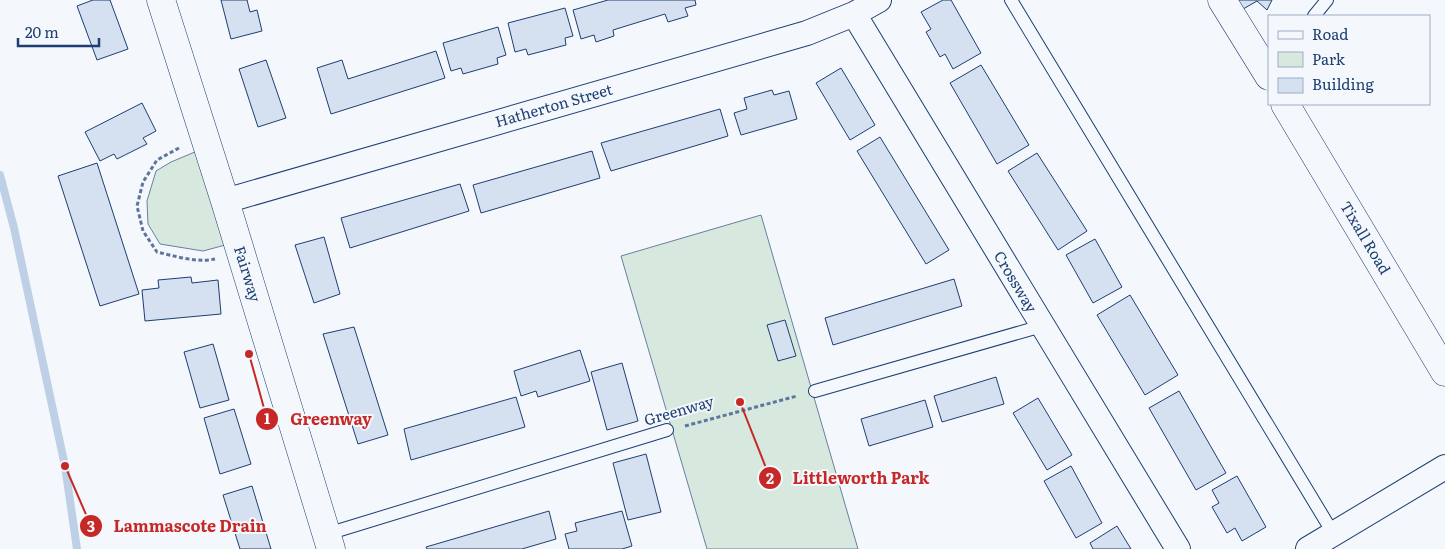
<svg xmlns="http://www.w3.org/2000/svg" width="1445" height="549" font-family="Literata,serif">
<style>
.green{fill:#d7e8df;stroke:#687fa3}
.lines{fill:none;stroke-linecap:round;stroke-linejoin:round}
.stream{stroke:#bed0e5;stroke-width:8}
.building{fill:#d5e0f0;stroke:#1d3f73}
.service-casing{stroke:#1d3f73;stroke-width:14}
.minor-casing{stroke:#1d3f73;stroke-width:26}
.tertiary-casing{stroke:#1d3f73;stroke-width:29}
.path{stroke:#5e769c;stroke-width:3;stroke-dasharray:4 2.5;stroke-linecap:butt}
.service{stroke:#f4f7fb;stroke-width:12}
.minor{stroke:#f4f7fb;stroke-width:24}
.tertiary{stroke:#f4f7fb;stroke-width:28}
.labels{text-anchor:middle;stroke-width:4;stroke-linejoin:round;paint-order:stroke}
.street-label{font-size:15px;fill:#1d3f73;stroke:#f4f7fb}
.leader{fill:none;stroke:#c62828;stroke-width:2}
.callout-dot{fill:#c62828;stroke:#f4f7fb;stroke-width:2}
.mark-label{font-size:15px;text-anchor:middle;font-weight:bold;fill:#fff}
.callout-label{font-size:16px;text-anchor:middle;font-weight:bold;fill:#c62828;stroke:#f4f7fb;stroke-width:4;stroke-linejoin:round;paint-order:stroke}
</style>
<rect width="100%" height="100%" fill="#f4f7fb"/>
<!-- green -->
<path class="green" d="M 202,149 L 229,244 L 203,251 L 160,244 L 148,224 L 147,201 L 156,171 L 171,162 Z
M 761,215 L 858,549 L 707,549 L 621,256 Z"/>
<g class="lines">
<!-- stream -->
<path class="stream" d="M 0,175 L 14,228 L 65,466 L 77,549"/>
</g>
<!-- building -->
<path class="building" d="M 93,0 L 110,0 L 128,49 L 97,60 L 77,6 Z
M 221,0 L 247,0 L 250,12 L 257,10 L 262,31 L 231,39 Z
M 608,0 L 695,0 L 696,5 L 685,8 L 688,16 L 668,22 L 665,14 L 613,30 L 614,36 L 596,42 L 594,35 L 581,39 L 573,10 Z
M 943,0 L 951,0 L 981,53 L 953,69 L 945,54 L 940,57 L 926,32 L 931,29 L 921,12 Z
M 1232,0 L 1272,0 L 1267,10 L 1257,1 L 1238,12 Z
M 565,8 L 573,36 L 565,38 L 566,45 L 528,55 L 526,49 L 515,52 L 508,23 Z
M 498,27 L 506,55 L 497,58 L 498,64 L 463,74 L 461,68 L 451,71 L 443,43 Z
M 436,51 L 445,78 L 331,114 L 317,68 L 342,60 L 348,79 Z
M 266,60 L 286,118 L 258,127 L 239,69 Z
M 981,65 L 1029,145 L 997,164 L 950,83 Z
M 841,68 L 875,125 L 850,140 L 816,83 Z
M 772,90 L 774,95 L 789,91 L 797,119 L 741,135 L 734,113 L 747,109 L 744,98 Z
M 142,103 L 156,131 L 143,138 L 147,144 L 117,159 L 114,154 L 100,161 L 85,132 Z
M 720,109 L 728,136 L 611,171 L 601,143 Z
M 880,137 L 949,250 L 926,264 L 857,151 Z
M 592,151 L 600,178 L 481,213 L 473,185 Z
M 1037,153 L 1087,231 L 1058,250 L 1008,171 Z
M 97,163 L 139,294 L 100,306 L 58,176 Z
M 460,184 L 469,211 L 350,248 L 341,218 Z
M 324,237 L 340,294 L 314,303 L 295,245 Z
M 1095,239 L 1122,287 L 1093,303 L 1066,255 Z
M 191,277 L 192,283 L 218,280 L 221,314 L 145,321 L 142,290 L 159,288 L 158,280 Z
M 954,279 L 962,306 L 833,345 L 825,318 Z
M 1130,295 L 1178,375 L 1145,395 L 1097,315 Z
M 785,320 L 796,356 L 778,361 L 767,325 Z
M 354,327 L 388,435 L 358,444 L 323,334 Z
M 213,344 L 229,400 L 200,408 L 184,352 Z
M 580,350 L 590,381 L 538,397 L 536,391 L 521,396 L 514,371 Z
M 622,363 L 638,421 L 607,430 L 591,372 Z
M 996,377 L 1004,404 L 942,422 L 934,396 Z
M 1179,391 L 1226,473 L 1196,490 L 1149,408 Z
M 516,397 L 525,427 L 411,460 L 404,429 Z
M 1038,398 L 1072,455 L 1047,470 L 1013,413 Z
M 925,400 L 933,427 L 869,446 L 861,419 Z
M 234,409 L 251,464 L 220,474 L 204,418 Z
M 646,454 L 661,512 L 628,520 L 613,463 Z
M 1071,466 L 1102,523 L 1076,538 L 1044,481 Z
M 1237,476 L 1266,527 L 1242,541 L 1235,528 L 1227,533 L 1212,507 L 1219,503 L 1212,490 Z
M 252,486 L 271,549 L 240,549 L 223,495 Z
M 549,511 L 556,539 L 522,549 L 427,549 L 426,547 Z
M 622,511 L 632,546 L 622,549 L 569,549 L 565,534 L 577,531 L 575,523 Z
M 1117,526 L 1131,549 L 1093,549 L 1090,543 Z"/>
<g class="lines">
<!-- service casing -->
<g class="service-casing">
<path id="service" d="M 1011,0 L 1333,533
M 1314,16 L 1327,0
M 815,391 L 1042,326
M 327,534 L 667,430"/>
</g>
<!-- minor casing -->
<g class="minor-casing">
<path id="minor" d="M 854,14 L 1178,549
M 225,201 L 807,33 L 854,14 L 879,0
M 1308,549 L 1445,467"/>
</g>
<!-- tertiary casing -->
<g class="tertiary-casing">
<path id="tertiary" d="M 161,0 L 225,201 L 331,549
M 1222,0 L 1269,76
M 1285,104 L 1445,372"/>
</g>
<!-- path -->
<path class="path" d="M 179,148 L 157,160 L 143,182 L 137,206 L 143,231 L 157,252 C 175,256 196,263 215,259
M 685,426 L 797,396"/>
<!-- service -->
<use href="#service" class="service"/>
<!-- minor -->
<use href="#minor" class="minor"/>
<!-- tertiary -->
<use href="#tertiary" class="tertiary"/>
</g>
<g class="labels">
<!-- street labels -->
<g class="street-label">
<text transform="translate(554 106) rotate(-16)" y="5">Hatherton Street</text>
<text transform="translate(1365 238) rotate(59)" y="5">Tixall Road</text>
<text transform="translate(247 274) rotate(73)" y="5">Fairway</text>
<text transform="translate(1015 282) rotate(59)" y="5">Crossway</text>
<text transform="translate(679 411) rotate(-16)" y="5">Greenway</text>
</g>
</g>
<!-- callouts -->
<path class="leader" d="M249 354L267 419M740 402L770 478M65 466L91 526"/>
<g class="callout-dot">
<circle cx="249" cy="354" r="5"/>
<circle cx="740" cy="402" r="5"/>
<circle cx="65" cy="466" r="5"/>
<circle cx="267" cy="419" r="12"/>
<circle cx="770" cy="478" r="12"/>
<circle cx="91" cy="526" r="12"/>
</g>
<g class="mark-label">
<text x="267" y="424">1</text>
<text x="770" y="484">2</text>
<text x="91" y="532">3</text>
</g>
<g class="callout-label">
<text x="331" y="425">Greenway</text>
<text x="861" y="484">Littleworth Park</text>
<text x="190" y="532">Lammascote Drain</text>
</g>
<!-- legend -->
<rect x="1268" y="15" width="162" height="90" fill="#f4f7fb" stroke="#9eadc5"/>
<rect x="1278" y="31" width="25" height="8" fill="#f4f7fb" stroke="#9eadc5"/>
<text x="1312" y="40" font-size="15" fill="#1d3f73">Road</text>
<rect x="1278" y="52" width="25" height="15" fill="#d7e8df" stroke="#9eadc5"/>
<text x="1312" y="65" font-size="15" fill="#1d3f73">Park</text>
<rect x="1278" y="78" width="25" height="15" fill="#d5e0f0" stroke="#9eadc5"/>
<text x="1312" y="90" font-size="15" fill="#1d3f73">Building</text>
<!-- scale -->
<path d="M18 38v8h81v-8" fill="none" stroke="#1d3f73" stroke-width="2.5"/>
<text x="25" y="38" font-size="15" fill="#1d3f73" stroke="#f4f7fb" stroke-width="4" paint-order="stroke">20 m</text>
</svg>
